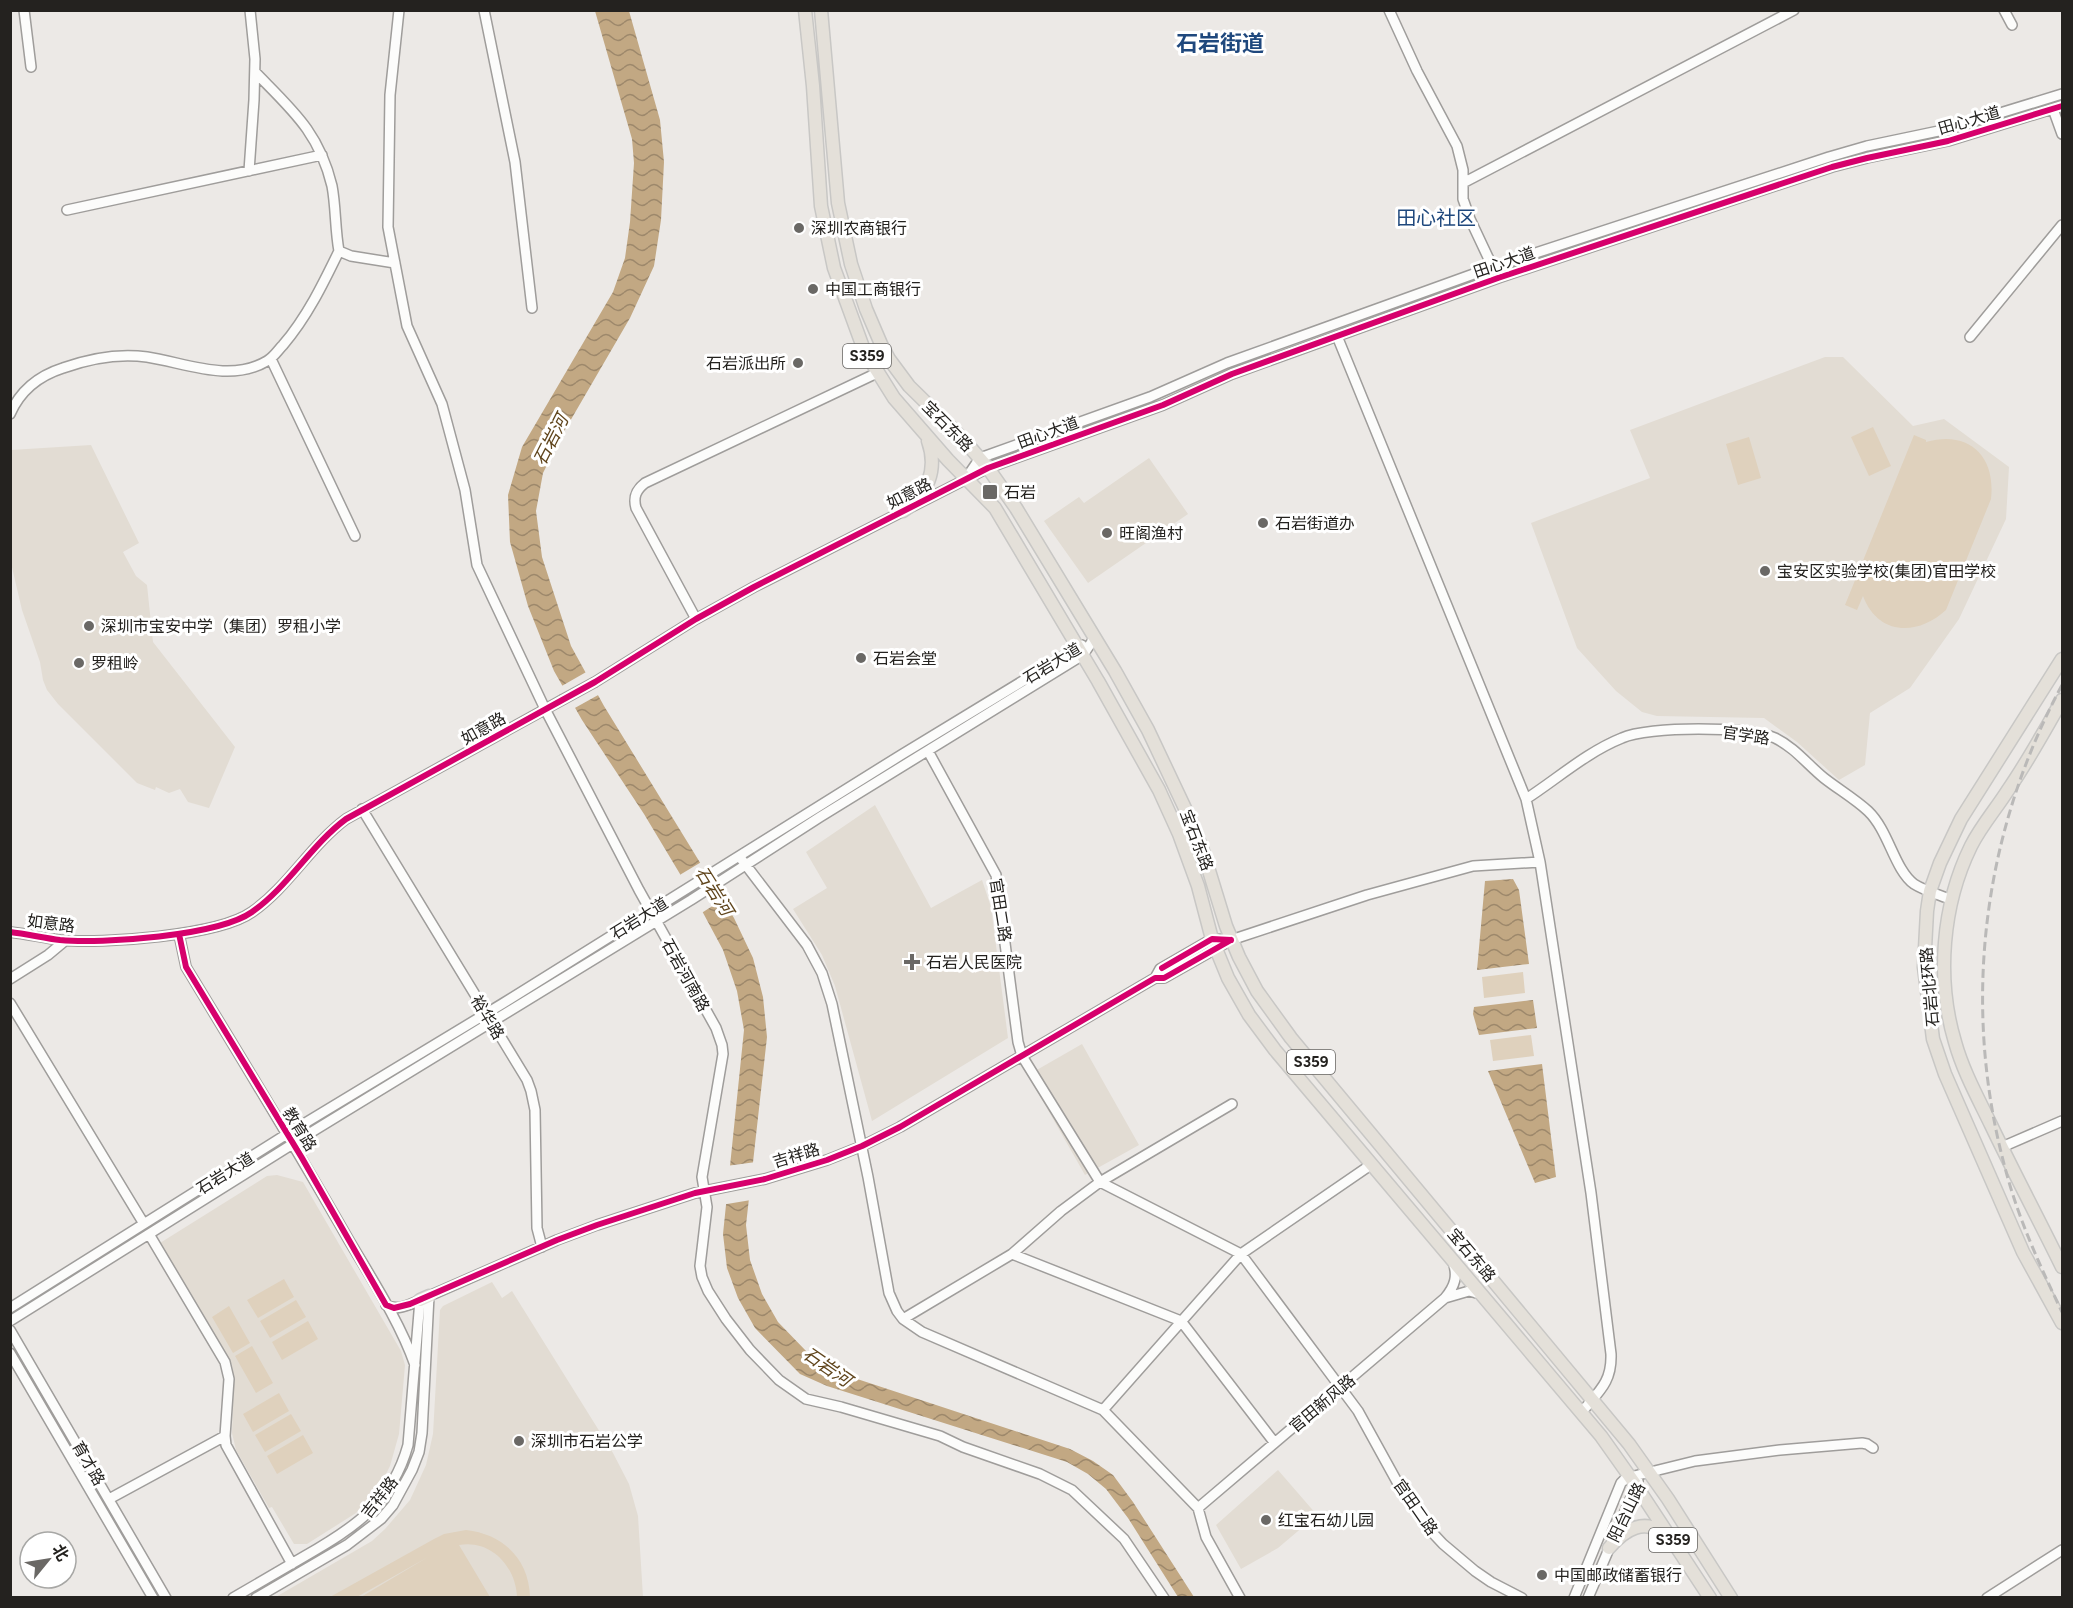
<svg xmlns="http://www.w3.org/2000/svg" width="2073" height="1608" font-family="Figtree,'Noto Sans SC',sans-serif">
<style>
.built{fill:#e2dcd3}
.garden{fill:#dfd1bd}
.water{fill:url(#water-waves)}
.pier{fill:#ece9e6}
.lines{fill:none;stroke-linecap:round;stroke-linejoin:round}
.minor-casing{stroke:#9f9d9b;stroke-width:12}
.major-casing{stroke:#c8c7c5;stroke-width:15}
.minor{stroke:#fcfcfb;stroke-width:9}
.major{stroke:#e4e0d9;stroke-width:12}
.rail{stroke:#bab9b8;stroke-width:3;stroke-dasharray:9 4.5;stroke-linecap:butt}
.minor-bridge-casing{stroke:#9f9d9b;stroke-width:12;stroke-linecap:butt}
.minor-bridge{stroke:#fcfcfb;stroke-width:9}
.cycleway-casing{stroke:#fff;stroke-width:10}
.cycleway{stroke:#d6006c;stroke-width:6}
.poi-dot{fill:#6a6865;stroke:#fff;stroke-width:2}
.labels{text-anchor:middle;stroke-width:6;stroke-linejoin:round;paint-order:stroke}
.shield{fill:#fff;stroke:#666462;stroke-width:1.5}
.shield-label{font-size:15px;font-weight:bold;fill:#24221f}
.street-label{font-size:16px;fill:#24221f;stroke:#fff}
.poi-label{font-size:16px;fill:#24221f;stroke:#fff;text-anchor:start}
.water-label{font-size:18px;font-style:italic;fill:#60451c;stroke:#fff}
.quarter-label{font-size:20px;fill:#1f487d;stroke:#fff}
.district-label{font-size:22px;font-weight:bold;fill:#1f487d;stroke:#fff}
</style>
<defs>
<pattern id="water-waves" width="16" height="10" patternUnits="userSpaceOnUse" patternTransform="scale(1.5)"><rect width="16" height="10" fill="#c2a883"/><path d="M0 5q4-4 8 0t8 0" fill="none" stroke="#9d886b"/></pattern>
</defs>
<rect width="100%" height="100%" fill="#ece9e6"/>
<!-- built -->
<path class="built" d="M 1825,357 L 1843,357 L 1913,426 L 1944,419 L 2009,467 L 2006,519 L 1959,619 L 1910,688 L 1870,713 L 1865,765 L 1839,780 L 1797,742 L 1764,718 L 1657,716 L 1642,712 L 1616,691 L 1577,648 L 1531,523 L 1650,478 L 1630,430 Z
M 91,445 L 139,543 L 123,552 L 136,576 L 147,585 L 153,642 L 235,747 L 209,808 L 188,802 L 180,789 L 169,793 L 156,787 L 155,790 L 137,783 L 58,704 L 47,690 L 43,680 L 40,662 L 22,610 L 11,563 L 11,450 Z
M 1149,458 L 1188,514 L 1088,583 L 1044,521 L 1079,497 L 1084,503 Z
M 875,805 L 931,908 L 982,880 L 991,907 L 1008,1038 L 872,1121 L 835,986 L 822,955 L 793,909 L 827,888 L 806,852 Z
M 1082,1044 L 1139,1145 L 1085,1175 L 1028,1075 Z
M 277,1175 L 303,1182 L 401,1351 L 405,1365 L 399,1434 L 390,1466 L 381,1484 L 374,1494 L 356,1513 L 307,1544 L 294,1544 L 272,1507 L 269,1508 L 236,1450 L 232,1433 L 234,1378 L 232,1365 L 160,1243 L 267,1176 Z
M 492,1282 L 502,1298 L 512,1291 L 613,1453 L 629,1484 L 638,1516 L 643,1597 L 274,1598 L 372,1541 L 385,1529 L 410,1500 L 426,1465 L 433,1434 L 440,1310 L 443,1306 Z
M 1278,1470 L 1317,1515 L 1278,1548 L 1241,1569 L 1216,1525 Z"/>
<!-- garden -->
<path class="garden" d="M 1873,427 L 1891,466 L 1869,476 L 1851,437 Z
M 1914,435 L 1926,440 L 1926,442 C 1968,430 1996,455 1991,499 L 1946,610 C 1918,636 1878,636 1863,596 L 1857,610 L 1845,605 Z
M 1749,437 L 1761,478 L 1738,485 L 1726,444 Z
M 1523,972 L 1525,993 L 1484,998 L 1482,977 Z
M 1531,1035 L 1534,1056 L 1493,1061 L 1490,1040 Z
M 284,1279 L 294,1297 L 258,1318 L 247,1300 Z
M 296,1300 L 306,1317 L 270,1338 L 260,1321 Z
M 229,1306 L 250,1343 L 233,1353 L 212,1317 Z
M 308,1321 L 318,1339 L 282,1360 L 272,1342 Z
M 252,1346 L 273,1383 L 256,1393 L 235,1356 Z
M 279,1393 L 289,1411 L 253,1432 L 243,1414 Z
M 291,1414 L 301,1431 L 265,1452 L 255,1435 Z
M 303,1435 L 313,1453 L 277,1474 L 267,1456 Z
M 466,1530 C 503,1534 529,1559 530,1597 L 517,1597 C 516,1567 491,1539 459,1545 L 490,1597 L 361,1597 L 428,1557 L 357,1597 L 330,1597 L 434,1539 L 444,1534 Z"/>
<!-- water -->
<path class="water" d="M 595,11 L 629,11 L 660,120 L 664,162 L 661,220 L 654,266 L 630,318 L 562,435 L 543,473 L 536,511 L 542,557 L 571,646 L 604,706 L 734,918 L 753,958 L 763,997 L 767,1037 L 746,1225 L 750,1260 L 762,1294 L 778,1322 L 807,1352 L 842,1374 L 1070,1449 L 1093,1461 L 1113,1475 L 1133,1502 L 1194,1597 L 1178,1597 L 1128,1518 L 1106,1489 L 1088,1474 L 1067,1462 L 827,1386 L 800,1374 L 755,1328 L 738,1298 L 727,1268 L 723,1234 L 744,1030 L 737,991 L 723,950 L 701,909 L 644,814 L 582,720 L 554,671 L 528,606 L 510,542 L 508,495 L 522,447 L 613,292 L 625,258 L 630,222 L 634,163 L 632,139 Z
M 1513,879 L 1519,890 L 1529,964 L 1477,970 L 1485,881 Z
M 1533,1000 L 1537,1028 L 1479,1035 L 1473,1014 L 1474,1007 Z
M 1542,1064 L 1556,1177 L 1535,1183 L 1488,1071 Z"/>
<!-- pier -->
<path class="pier" d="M 588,671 L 600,694 L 573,709 L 560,687 Z
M 703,861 L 725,898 L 700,914 L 678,876 Z
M 756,1162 L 751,1200 L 721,1205 L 726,1166 Z"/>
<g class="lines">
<!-- minor casing -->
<g class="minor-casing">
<path id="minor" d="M 24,10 L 31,67
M 399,10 L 390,95 L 388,227 L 407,326 L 442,404 L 465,490 L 477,565 L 545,709 L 639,890 L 716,1028 L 722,1045 L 723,1054 L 702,1177 L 707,1207 L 700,1266 L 702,1277 L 708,1291 L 726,1319 L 750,1350 L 779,1380 L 806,1399 L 841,1407 L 940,1436 L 963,1447 L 1040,1474 L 1072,1490 L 1124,1539 L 1164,1598
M 484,10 L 515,162 L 532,308
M 1389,10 L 1417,71 L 1457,146 L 1463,170 L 1463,199 L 1470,219 L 1494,270
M 2004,10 L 2012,25
M 255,72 C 292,110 319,132 332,186 C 336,207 335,230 339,251 L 351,256 L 395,263
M 2053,109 L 2062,134
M 249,171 L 254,100 L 255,59 L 250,10
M 1463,183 L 1794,10
M 67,210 L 322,155
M 1337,336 L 1526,799 L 1540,862 L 1591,1193 L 1611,1354 C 1612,1383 1598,1392 1581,1413
M 1970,337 L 2062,225
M 271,359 L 355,536
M 10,414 C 20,391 38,376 63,368 C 91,358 118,353 147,357 C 186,363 230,383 267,361 C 274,357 278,350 283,345 C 307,317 323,284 339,251
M 967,477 L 980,458 L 1150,397 L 1227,363 L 1493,267 L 1829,157 L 1867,146 L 1948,129 L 2062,94
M 696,619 L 636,508 C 633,497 636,490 645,483 L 877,373
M 595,682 L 696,619 L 754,587 L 988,468 L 1163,405 L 1232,374 L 1498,278 L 1832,167 L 1867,158 L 1948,141 L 2062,106
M 928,751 L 996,875 L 1018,1042 L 1022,1056 L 1100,1182 L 1241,1254 L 1358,1411 L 1401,1489 L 1428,1528 L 1443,1544 L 1475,1571 L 1491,1582 L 1522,1598
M 1526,799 C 1557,779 1587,752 1622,738 C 1648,726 1749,726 1775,738 C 1794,747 1808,765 1824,778 C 1838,789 1855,799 1868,811 C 1889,831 1894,869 1914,884 C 1925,891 1940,895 1952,900
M 362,809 L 527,1080 L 531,1091 L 535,1110 L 537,1228 L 542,1247
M 742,860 L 807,945 L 822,973 L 832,1004 L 868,1177 L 889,1293 L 897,1311 L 903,1319 L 922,1332 L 1103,1410 L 1198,1508
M 10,932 C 27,934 44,938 60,940 C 102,944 218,936 252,912 C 288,887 311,845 346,819 L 562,700
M 179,934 L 186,967 C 240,1056 295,1146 347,1237 C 371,1278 399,1320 415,1365
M 1155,978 L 1160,969 L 1212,939 L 1231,940
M 10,979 L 48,955 L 66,940
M 10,1003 L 144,1224
M 2002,1147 L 2062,1121
M 149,1234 L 225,1362 L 229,1379 L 225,1436 L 226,1445 L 292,1564
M 1012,1254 L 1181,1321 L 1274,1442
M 1445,1298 L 1469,1291 L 1480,1294
M 10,1308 L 287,1134 L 502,1004 L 901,755 L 1082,645
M 903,1319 L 1012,1254 L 1061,1211 L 1100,1182 L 1232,1104
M 10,1321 L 315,1130 L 691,900 L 820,817 L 1083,655 L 1095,637
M 10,1330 L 166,1598
M 10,1353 L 153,1598
M 1103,1410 L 1241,1254 L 1372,1164
M 109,1499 L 225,1436
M 1198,1508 L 1445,1298 C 1455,1286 1458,1276 1453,1262
M 1198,1508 L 1206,1537 L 1240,1598
M 233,1598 C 257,1584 281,1570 305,1556 C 354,1528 392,1503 408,1445 L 420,1300 C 409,1305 397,1311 386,1305
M 256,1598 L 347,1545 L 381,1519 L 393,1505 L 412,1470 L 419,1452 L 422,1433 L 429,1296 L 557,1240 L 597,1225 L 695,1193 L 765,1179 L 827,1160 L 862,1146 L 900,1127 L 1155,978 L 1164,978 L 1231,940 L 1367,895 L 1473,866 L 1540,862
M 1574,1598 L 1621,1483 L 1626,1478 L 1695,1461 L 1780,1450 L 1862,1443 L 1867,1444 L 1873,1448
M 1588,1598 L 1638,1481
M 1987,1598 L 2062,1550"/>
</g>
<!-- major casing -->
<g class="major-casing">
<path id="major" d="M 805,10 L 813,86 L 821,206 L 834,268 L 864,350 L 894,398 L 948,460 L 995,508 L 1098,681 L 1159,790 L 1179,834 L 1198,886 L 1212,939 L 1228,978 L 1249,1015 L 1275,1050 L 1601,1436 L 1635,1484 L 1710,1598
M 821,10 L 838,203 L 851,264 L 866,309 L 881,344 L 889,359 L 909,386 L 962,438 L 988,468 L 1016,508 L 1115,671 L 1148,730 L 1191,821 L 1203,851 L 1226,926 L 1239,957 L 1257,991 L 1291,1038 L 1629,1444 L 1668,1499 L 1731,1598
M 903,511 C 928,495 938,469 928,441
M 2062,659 L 1961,819 L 1940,863 L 1930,891 L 1927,911 L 1924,967 L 1933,1039 L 1945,1074 L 2023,1252 L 2062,1323
M 2062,700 C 2045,730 2028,761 2008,790 C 1996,809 1981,826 1971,846 C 1942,905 1936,979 1955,1042 C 1963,1071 1978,1098 1991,1125 C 2014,1173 2039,1220 2062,1267
M 420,1300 L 429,1296
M 1609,1548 C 1625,1529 1644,1518 1666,1534"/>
</g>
<!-- minor -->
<use href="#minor" class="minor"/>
<!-- major -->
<use href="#major" class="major"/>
<!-- rail -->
<path class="rail" d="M 2062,685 C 1980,838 1960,1015 2009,1182 C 2022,1227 2042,1270 2062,1312"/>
<!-- minor-bridge casing -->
<g class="minor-bridge-casing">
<path id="minor-bridge" d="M 562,700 L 595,682"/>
</g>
<!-- minor-bridge -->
<use href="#minor-bridge" class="minor-bridge"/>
<!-- cycleway casing -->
<g class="cycleway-casing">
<path id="cycleway" d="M 10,932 C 27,934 44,938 60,940 C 102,944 218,936 252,912 C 288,887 311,845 346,819 L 595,682 L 696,619 L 754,587 L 988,468 L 1163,405 L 1232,374 L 1498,278 L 1832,167 L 1867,158 L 1948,141 L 2062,106
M 179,934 L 186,967 L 302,1158 L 386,1305 L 394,1308 L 410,1304 L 557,1240 L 597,1225 L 695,1193 L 765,1179 L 827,1160 L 862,1146 L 900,1127 L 1155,978 L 1164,978 L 1231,940
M 1162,968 L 1212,939 L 1231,940"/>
</g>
<!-- cycleway -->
<use href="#cycleway" class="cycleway"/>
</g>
<!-- markers -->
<g class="poi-dot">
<circle cx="799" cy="228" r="6"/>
<circle cx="813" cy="289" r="6"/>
<circle cx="798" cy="363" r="6"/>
<rect x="982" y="484" width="16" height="16" rx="3"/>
<circle cx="1263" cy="523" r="6"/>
<circle cx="1107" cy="533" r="6"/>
<circle cx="1765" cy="571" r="6"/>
<circle cx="89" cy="626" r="6"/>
<circle cx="861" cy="658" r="6"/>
<circle cx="79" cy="663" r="6"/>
<path d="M909 953h6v6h6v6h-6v6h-6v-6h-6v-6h6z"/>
<circle cx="519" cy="1441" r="6"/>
<circle cx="1266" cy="1520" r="6"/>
<circle cx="1542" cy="1575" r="6"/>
</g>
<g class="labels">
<!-- shield labels -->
<g class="shield">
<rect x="843" y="344" width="48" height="24" rx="4.5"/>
<rect x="1287" y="1050" width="48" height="24" rx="4.5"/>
<rect x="1649" y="1528" width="48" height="24" rx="4.5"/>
</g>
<g class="shield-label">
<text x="867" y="361">S359</text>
<text x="1311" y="1067">S359</text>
<text x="1673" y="1545">S359</text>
</g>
<!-- street labels -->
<g class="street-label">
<text transform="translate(1969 120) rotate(-16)" y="6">田心大道</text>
<text transform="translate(1504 262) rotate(-19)" y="6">田心大道</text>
<text transform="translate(948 426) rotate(45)" y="6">宝石东路</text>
<text transform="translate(1048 432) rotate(-20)" y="6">田心大道</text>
<text transform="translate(909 493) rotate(-27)" y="6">如意路</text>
<text transform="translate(1052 663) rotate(-31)" y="6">石岩大道</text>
<text transform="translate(483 728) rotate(-29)" y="6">如意路</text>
<text transform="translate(1746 735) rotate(8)" y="6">官学路</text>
<text transform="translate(1197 840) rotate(69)" y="6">宝石东路</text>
<text transform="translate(1001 910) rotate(81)" y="6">官田二路</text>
<text transform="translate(639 918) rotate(-32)" y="6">石岩大道</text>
<text transform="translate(51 923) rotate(7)" y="6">如意路</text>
<text transform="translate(686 975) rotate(61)" y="6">石岩河南路</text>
<text transform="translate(1929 987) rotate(-95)" y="6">石岩北环路</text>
<text transform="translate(488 1017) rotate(59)" y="6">裕华路</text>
<text transform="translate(300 1129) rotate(58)" y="6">教育路</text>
<text transform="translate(796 1155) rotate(-17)" y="6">吉祥路</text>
<text transform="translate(225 1173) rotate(-32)" y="6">石岩大道</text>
<text transform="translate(1472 1255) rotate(50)" y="6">宝石东路</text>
<text transform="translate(1322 1403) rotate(-40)" y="6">官田新风路</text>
<text transform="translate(89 1463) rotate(60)" y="6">育才路</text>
<text transform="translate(379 1497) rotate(-52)" y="6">吉祥路</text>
<text transform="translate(1416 1507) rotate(55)" y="6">官田二路</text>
<text transform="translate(1626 1512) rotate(-64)" y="6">阳台山路</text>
</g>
<!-- poi labels -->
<g class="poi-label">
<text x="811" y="234">深圳农商银行</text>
<text x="825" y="295">中国工商银行</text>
<text x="786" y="369" text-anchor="end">石岩派出所</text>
<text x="1004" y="498">石岩</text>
<text x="1275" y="529">石岩街道办</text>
<text x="1119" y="539">旺阁渔村</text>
<text x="1777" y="577">宝安区实验学校(集团)官田学校</text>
<text x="101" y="632">深圳市宝安中学（集团）罗租小学</text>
<text x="873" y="664">石岩会堂</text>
<text x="91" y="669">罗租岭</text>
<text x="926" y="968">石岩人民医院</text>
<text x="531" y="1447">深圳市石岩公学</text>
<text x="1278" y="1526">红宝石幼儿园</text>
<text x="1554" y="1581">中国邮政储蓄银行</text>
</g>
<!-- water labels -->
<g class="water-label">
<text transform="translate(551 440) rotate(-63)" y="6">石岩河</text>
<text transform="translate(714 891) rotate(58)" y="6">石岩河</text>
<text transform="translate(827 1367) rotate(35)" y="6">石岩河</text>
</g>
<!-- quarter labels -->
<g class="quarter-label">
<text x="1436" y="225">田心社区</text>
</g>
<!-- district labels -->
<g class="district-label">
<text x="1220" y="51">石岩街道</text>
</g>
</g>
<!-- border -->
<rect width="2073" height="1608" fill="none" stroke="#24221f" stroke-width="24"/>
<!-- north arrow -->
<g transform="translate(48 1560) rotate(60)"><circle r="28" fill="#ffffff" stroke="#a7a7a5" stroke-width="1.5"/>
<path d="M0-4.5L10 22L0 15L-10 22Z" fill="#6a6865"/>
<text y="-9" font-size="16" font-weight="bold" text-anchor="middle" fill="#24221f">北</text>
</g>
</svg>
